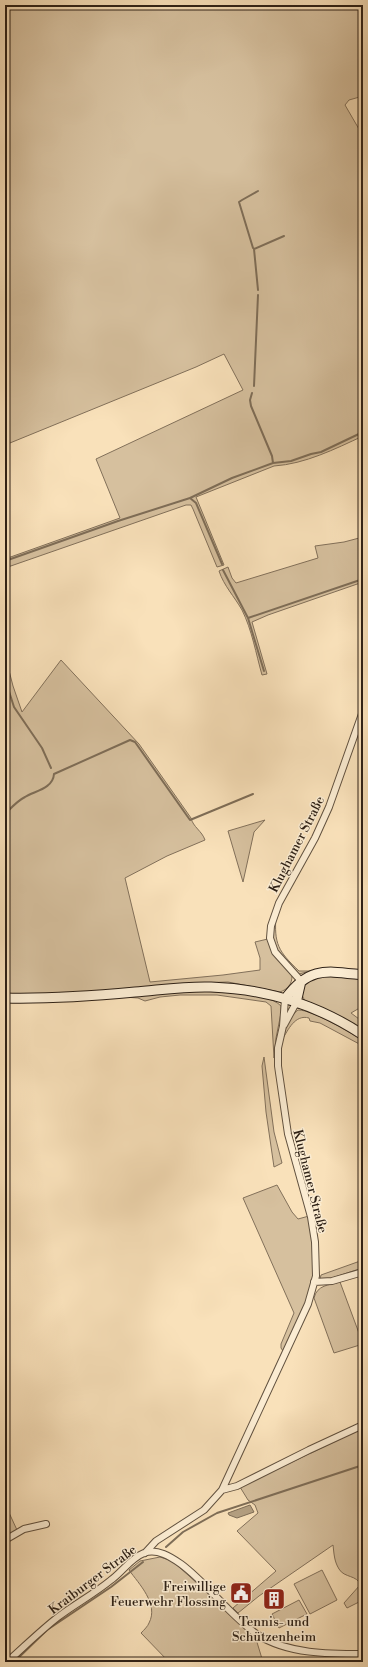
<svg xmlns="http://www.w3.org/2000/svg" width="368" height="1667" font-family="'Libre Bodoni',serif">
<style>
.green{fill:#d6c09e;stroke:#82705a}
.water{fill:#b4a082;stroke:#7e6d57}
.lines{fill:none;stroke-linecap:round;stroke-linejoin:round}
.stream{stroke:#7e6d57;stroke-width:2}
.minor-casing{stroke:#61513f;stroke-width:8}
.secondary-casing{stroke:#2e2116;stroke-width:11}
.minor{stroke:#fbecd2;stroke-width:6}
.secondary{stroke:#fbecd2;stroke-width:9}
.labels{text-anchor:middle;stroke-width:3;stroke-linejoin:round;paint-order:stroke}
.street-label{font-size:13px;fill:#2e2116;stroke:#fbecd2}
.poi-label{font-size:13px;fill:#2e2116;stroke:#fbecd2;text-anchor:end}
</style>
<rect width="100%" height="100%" fill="#f9e1ba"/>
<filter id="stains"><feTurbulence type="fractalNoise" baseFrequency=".005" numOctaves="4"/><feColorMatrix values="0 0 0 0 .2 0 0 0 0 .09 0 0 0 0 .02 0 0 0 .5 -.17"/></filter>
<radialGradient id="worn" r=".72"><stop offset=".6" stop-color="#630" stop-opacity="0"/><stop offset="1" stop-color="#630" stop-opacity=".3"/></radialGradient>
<!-- green -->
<path class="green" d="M 5,5 L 363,5 L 363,96 L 349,100 L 345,105 L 363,136 L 363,436 C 335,449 305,464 274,466 L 196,497 L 224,565 L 217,567 L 193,509 L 191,505 L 186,505 L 5,568 L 5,559 L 120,518 L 96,459 L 243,390 L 224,354 L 196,367 L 5,445 Z
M 363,537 L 363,582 L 268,615 L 252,622 L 267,674 L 262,675 C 256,654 252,630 242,610 C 234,596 224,586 219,571 L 228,567 L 232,578 L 236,583 L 318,558 L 315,546 L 344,542 Z
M 5,655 L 13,686 L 22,712 L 61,660 L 139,744 L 191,818 C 193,827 202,831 205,840 L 167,856 L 125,878 L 150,982 L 223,975 L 260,970 L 260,958 L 255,942 L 272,938 L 273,924 L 276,915 C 274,944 278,951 299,971 L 310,971 L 292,976 C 292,984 288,989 280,992 L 228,982 L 196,983 L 38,996 L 7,995 L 5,985 Z
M 265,820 L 254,832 L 243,882 L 228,831 Z
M 325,976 L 363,979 L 363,1006 L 351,1013 L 363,1022 L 363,1030 L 343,1018 L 306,1002 C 293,985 311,979 325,976 Z
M 190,991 C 211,992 267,991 281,1006 L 281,1013 L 276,1038 L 274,1058 L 271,1006 L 266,1002 L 217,995 L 180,995 L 160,997 L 145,1001 L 138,998 L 124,997 Z
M 298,1010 C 314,1010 348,1032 363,1040 L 363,1046 L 320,1023 L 310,1021 L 309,1018 C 295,1014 288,1030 282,1040 C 285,1030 289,1016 298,1010 Z
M 264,1057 L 274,1132 L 282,1163 L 274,1167 L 266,1112 L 262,1066 Z
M 277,1185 L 292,1212 L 298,1219 L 309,1216 C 311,1230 316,1266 313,1280 C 307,1305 294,1328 283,1351 L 281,1348 L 281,1344 L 294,1313 L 243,1198 Z
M 363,1260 L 362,1268 L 329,1279 L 320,1279 L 321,1275 Z
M 340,1282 L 363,1344 L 334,1353 L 314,1298 C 317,1285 329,1285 340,1282 Z
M 363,1428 L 363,1600 L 347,1608 L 344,1603 L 360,1585 C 358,1575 344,1578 339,1569 C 334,1561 334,1553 333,1545 L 259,1596 L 238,1613 L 233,1608 L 276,1571 L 237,1531 L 258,1513 L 255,1505 L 248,1500 L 240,1487 Z
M 5,1504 L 17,1530 L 5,1538 Z
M 160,1557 L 172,1561 L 188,1575 L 246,1628 L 256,1639 L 263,1662 L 169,1662 L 141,1633 C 144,1630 148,1626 149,1623 C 159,1604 139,1584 129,1570 L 140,1561 Z
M 322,1570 L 337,1600 L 310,1614 L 294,1584 Z
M 299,1600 L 307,1614 L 279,1628 L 272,1614 Z"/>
<!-- water -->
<path class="water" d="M 250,1505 L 254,1512 L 237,1518 L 229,1515 L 228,1513 Z"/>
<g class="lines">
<!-- stream -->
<path class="stream" d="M 253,248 L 239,202 L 242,200 L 258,191
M 258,290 L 254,249 L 284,236
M 254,386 L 258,295
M 252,393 L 250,400 L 251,406 L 272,456 L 273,463
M 190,498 L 232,478 L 273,463 L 291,461 L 311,454 L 321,452 L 363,432
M 5,561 L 118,521 L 190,498 L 196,503 L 222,564
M 223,570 L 248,618 L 264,671
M 248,618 L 363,579
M 5,679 L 14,707 L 42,748 L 51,768
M 5,814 C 11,808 17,801 25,797 C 34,791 53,789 54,774 L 130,740 L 135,742 L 190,820 L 253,794
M 166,1547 L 183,1532 L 217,1513 L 363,1465
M 14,1662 L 47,1630 L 111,1587 L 143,1562"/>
<!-- minor casing -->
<g class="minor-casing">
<path id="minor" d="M 301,981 L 275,952 L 270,938 L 271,926 L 279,903 L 315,838 L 329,807 L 363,711
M 284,1025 L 296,1003
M 314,1282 L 332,1281 L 363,1272
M 222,1490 L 237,1486 L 309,1450 L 363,1425
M 5,1540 L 24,1529 L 46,1524
M 145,1553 L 156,1541 L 204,1510 L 222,1490 L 308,1304 L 316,1276 L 315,1242 L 311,1217 L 288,1134 L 278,1066 L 278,1048 L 283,1026 L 285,999
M 7,1662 C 24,1647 40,1631 58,1617 C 75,1604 94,1594 111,1580 C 122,1572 131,1558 144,1553 C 157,1548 171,1557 181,1564 C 208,1584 231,1617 258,1635 C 288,1654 329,1654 363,1654"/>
</g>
<!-- secondary casing -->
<g class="secondary-casing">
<path id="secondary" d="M 5,998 C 49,999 92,996 135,992 C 160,990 186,986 211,987 C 265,989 318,1005 363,1035
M 285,999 C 309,966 326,971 363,975
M 296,1003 L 301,981"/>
</g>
<!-- minor -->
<use href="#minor" class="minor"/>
<!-- secondary -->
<use href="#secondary" class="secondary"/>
</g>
<!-- icons -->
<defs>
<g id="civic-square" transform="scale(1.15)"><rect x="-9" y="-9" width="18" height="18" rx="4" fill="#8f2418" stroke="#fbecd2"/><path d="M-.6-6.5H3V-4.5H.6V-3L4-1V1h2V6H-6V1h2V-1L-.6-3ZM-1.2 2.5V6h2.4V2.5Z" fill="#fff"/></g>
<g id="building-square" transform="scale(1.15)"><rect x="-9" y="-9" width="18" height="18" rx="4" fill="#8f2418" stroke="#fbecd2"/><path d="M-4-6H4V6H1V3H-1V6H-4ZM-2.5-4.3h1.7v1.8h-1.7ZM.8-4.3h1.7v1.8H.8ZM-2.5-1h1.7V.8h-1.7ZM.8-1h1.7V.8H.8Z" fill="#fff"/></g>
</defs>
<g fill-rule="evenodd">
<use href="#civic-square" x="241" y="1593"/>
<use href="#building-square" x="274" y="1599"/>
</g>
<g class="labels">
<!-- street labels -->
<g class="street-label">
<text transform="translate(296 844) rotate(-63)" y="5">Klughamer Straße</text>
<text transform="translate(311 1181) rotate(76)" y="5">Klughamer Straße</text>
<text transform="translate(92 1579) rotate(-37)" y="5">Kraiburger Straße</text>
</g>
<!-- poi labels -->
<g class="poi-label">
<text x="226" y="1591">Freiwillige<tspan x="226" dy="15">Feuerwehr Flossing</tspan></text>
<text x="274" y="1626" text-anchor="middle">Tennis- und<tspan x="274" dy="15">Schützenheim</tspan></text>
</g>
</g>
<!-- margin -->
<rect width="368" height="1667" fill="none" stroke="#f9e1ba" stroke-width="20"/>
<rect x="6" y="6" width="356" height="1655" fill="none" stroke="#2e2116" stroke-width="2"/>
<rect x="10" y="10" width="348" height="1647" fill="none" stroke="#2e2116"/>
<rect width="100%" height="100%" filter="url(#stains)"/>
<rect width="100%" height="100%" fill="url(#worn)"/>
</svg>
